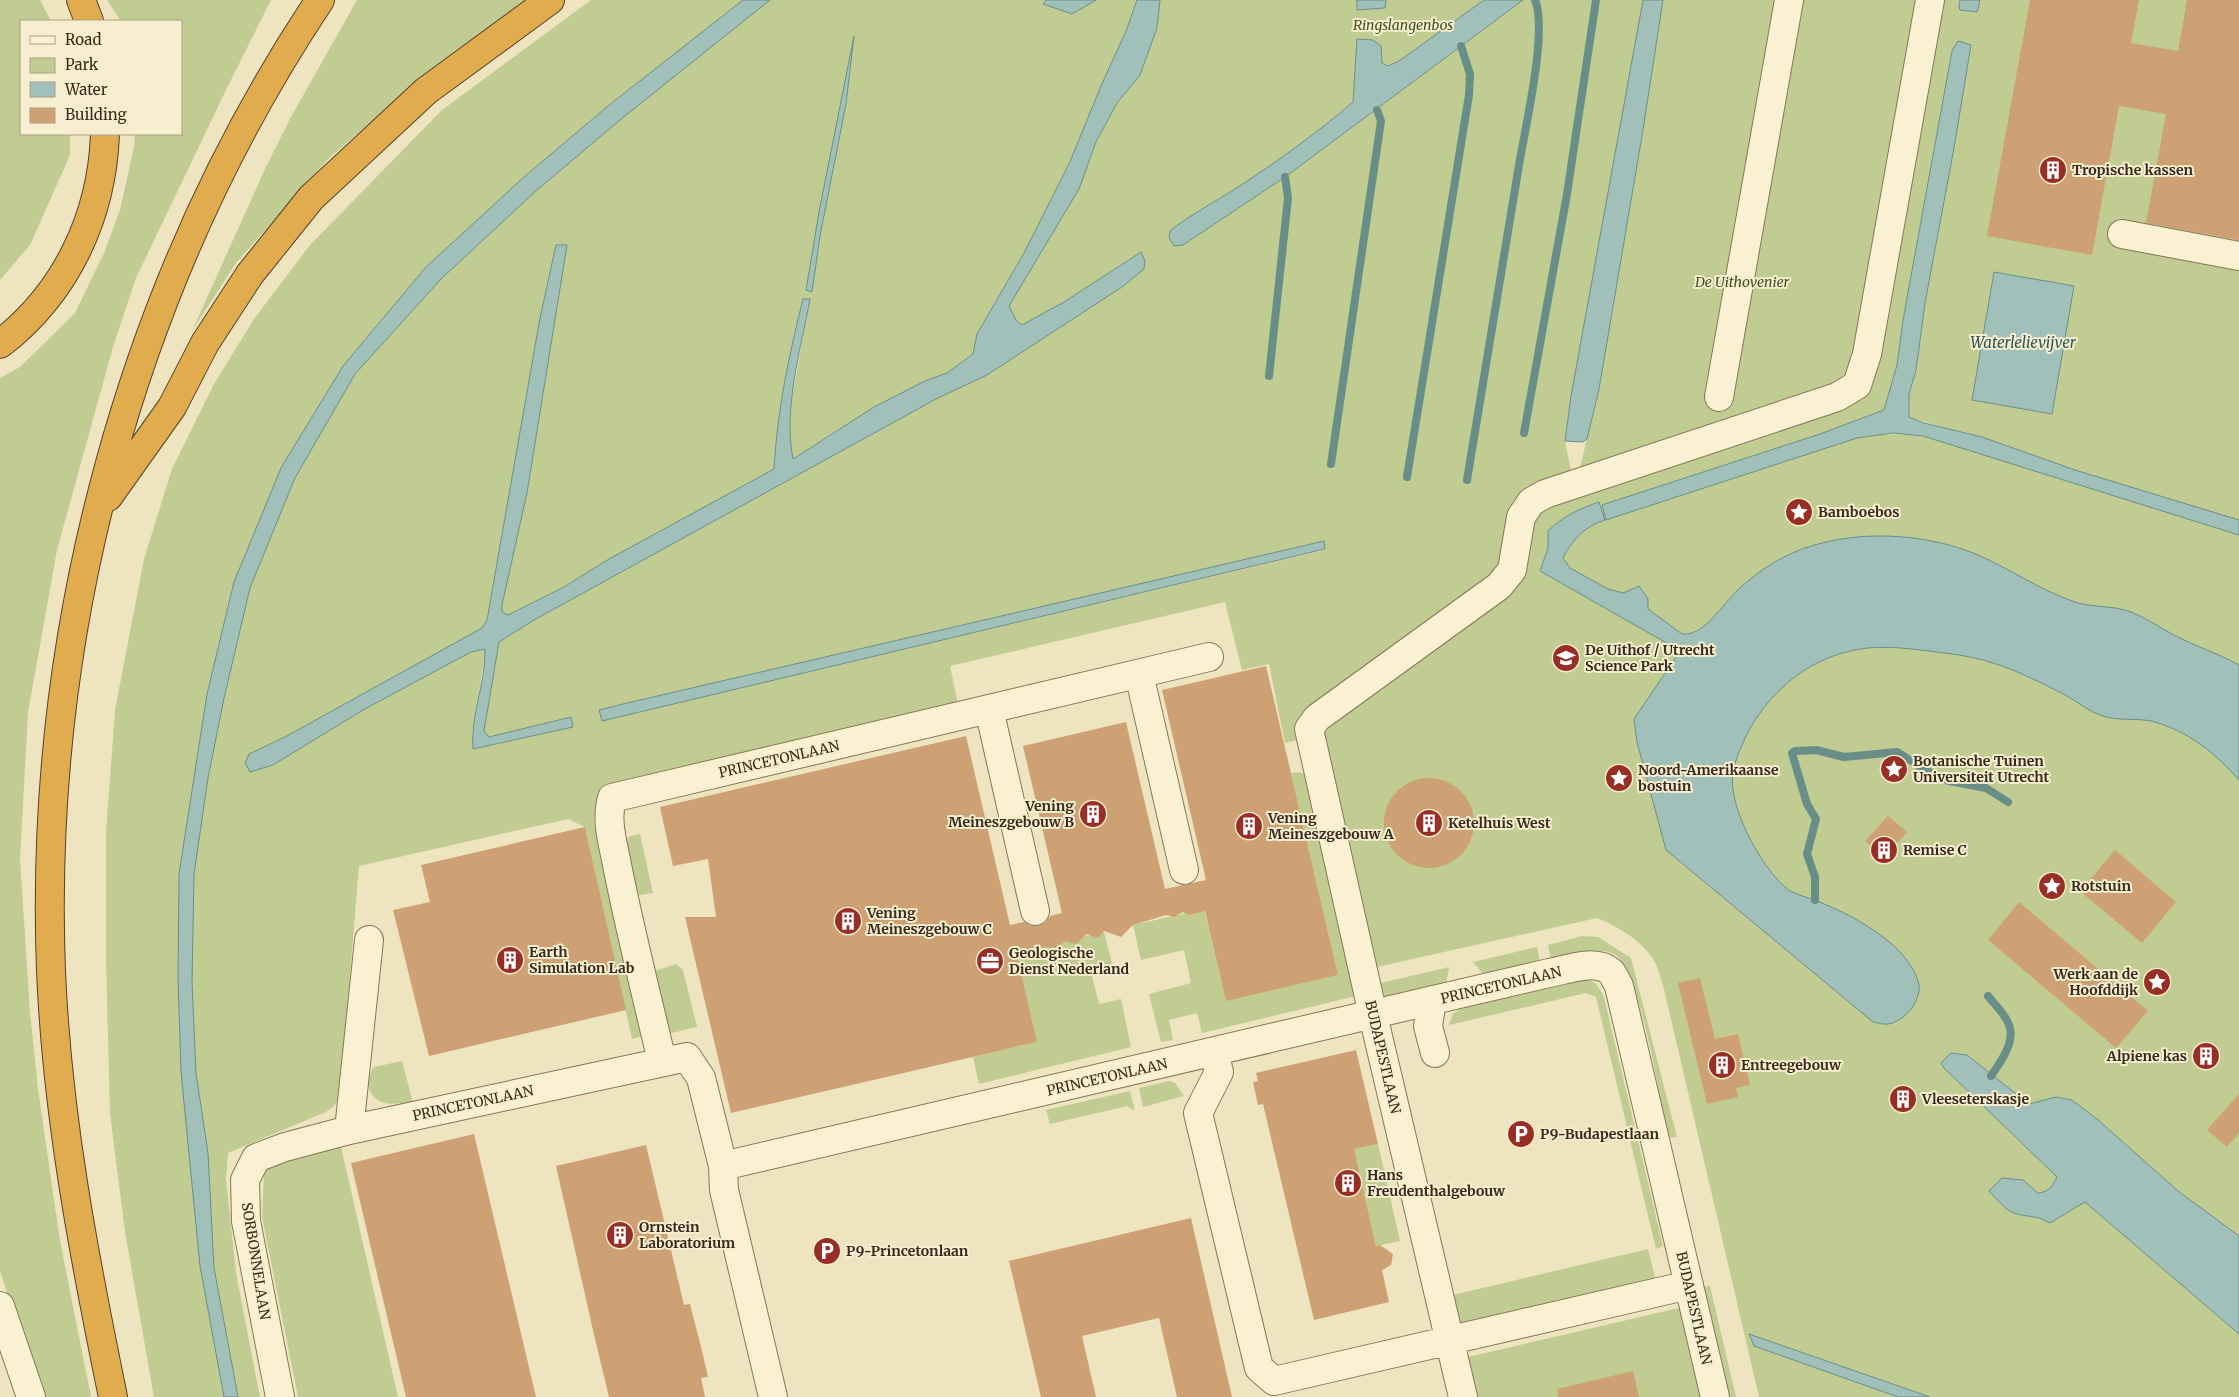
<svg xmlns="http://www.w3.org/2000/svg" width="2239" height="1397" font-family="Merriweather,serif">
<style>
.green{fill:#c1cc93;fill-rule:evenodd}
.water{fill:#a2c0ba;stroke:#698e88}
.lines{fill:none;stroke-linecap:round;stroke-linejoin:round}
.stream{stroke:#698e88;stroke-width:8}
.building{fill:#cda174}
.minor-casing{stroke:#877557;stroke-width:30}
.highway-casing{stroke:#54422c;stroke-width:30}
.minor{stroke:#f9f1d2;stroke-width:28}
.highway{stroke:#e0ac4d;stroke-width:28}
.labels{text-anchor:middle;stroke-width:4;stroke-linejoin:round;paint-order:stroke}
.park-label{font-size:14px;font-style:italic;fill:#425322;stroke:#f6eece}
.poi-label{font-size:14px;font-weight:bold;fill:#362b1c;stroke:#f6eece;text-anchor:start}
.street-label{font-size:14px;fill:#362b1c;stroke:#f6eece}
.water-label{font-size:15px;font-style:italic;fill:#2b5556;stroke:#f6eece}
</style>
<rect width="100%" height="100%" fill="#eee4bf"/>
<!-- green -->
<path class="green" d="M 0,0 L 40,0 L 51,21 L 21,21 L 21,134 L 70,134 L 70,155 L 30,245 L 0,280 Z
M 107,0 L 271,0 L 226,90 L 136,278 L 113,347 L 57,550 L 28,712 L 20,859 L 30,1012 L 38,1089 L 60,1241 L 91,1397 L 42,1397 L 0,1271 L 0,378 L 20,367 L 75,313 L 104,253 L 120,210 L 134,147 L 135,134 L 181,134 L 181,21 L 121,21 Z
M 357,0 L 528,0 L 392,104 L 329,158 L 236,263 L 192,331 L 265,169 L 291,117 Z
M 591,0 L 1137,0 L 1126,31 L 1101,86 L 1069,164 L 1024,253 L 977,334 L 973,354 L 947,373 L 925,381 L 874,407 L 792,459 L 789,432 L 791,403 L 810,299 L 803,299 C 789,355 776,412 774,469 L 609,559 L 564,587 L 508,615 L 502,612 L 502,605 L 527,493 L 567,246 L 556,245 L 540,318 L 487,620 L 482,628 L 285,737 L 250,753 L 273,765 L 363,710 L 471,652 L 486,649 L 472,733 L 474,749 L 573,727 L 571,717 L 489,737 L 484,731 L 499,642 L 534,620 L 936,399 L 987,375 L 1145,261 L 1140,252 L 1064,302 L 1022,325 L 1016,320 L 1009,306 L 1079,189 L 1096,142 L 1117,103 L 1140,75 L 1157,28 L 1160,0 L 1357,0 L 1357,10 L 1385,8 L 1386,0 L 1484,0 L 1399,61 L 1388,66 L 1382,63 L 1381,46 L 1373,40 L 1357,40 L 1353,102 C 1317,133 1278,161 1238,187 C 1215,202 1191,214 1170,231 L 1183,245 L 1285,177 L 1523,0 L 1643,0 L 1571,396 L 1565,441 L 1572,476 L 1536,509 L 1853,397 L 1939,0 L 1960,0 L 1959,7 L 1960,10 L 1976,12 L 1980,0 L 2239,0 L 2239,1397 L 1930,1397 L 1750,1334 L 1754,1346 L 1898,1397 L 1759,1397 L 1664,989 C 1661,979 1658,965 1651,956 C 1639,939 1617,926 1597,918 L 1372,968 L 1298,740 L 1285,743 L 1269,664 L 1242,670 L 1225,602 L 950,666 L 958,704 L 600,789 C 602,801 594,810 594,823 L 642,1036 L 632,1039 L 585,827 L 568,819 L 359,866 L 340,1097 L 334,1106 L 326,1112 L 228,1153 L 226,1179 L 236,1273 L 260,1397 L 154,1397 L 125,1232 L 110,1113 L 106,962 L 106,833 L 115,710 L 144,559 L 172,469 L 214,384 L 254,319 L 310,245 L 442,110 ZM 854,36 L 846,104 L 820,236 L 811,291 L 806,290 ZM 1952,51 L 1938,234 L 1925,303 L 1916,370 L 1909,394 L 1909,417 L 1945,428 L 1941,441 C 1908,432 1891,433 1857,438 L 1606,519 L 1602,505 L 1820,434 L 1884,410 L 1897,365 L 1903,320 ZM 1598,502 L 1604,520 C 1585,526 1572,540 1563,558 L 1570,568 L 1608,589 L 1623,593 L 1639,586 L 1601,606 L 1540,571 L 1548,548 L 1549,531 C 1563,516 1579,509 1598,502 ZM 1323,541 L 1325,550 L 602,721 L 599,710 L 623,704 Z
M 1663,0 L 1916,0 L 1854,362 L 1846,377 L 1836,386 L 1580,468 L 1599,389 L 1643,131 Z
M 1300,772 L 1309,776 L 1360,995 L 1202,1033 L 1197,1013 L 1169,1020 L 1173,1040 L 1161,1042 L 1149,994 L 1191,983 L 1184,950 L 1141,960 L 1133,925 L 1204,909 L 1226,1000 L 1338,975 L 1291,773 Z
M 640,834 L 653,893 L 640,895 L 634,893 L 624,841 L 630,836 Z
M 1104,932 L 1113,967 L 1091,972 L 1099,1004 L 1121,999 L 1131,1047 L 979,1084 L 973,1057 L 1037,1042 L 1016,952 Z
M 1582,936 L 1598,937 L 1631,958 L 1677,1137 L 1668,1138 C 1661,1106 1640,967 1614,954 C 1595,945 1570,955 1551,960 L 1548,945 Z
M 1537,947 L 1540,961 L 1484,975 L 1473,962 Z
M 676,964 L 683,970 L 697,1027 L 672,1033 L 667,1031 L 651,972 Z
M 1449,967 L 1446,985 L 1387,998 L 1379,996 L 1377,984 Z
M 1583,979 C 1596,980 1598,986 1604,997 L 1663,1246 L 1656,1249 L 1596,997 L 1586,993 L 1449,1025 L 1453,1014 L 1460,1009 Z
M 402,1061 L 413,1103 L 402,1106 L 400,1103 C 376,1108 359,1089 374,1067 Z
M 1170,1081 L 1175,1083 L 1184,1096 L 1143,1107 L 1139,1088 Z
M 1130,1091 L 1135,1111 L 1127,1106 L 1050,1124 L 1046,1110 Z
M 1378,1144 L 1400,1241 L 1376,1246 L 1354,1149 Z
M 341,1147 L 398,1397 L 298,1397 L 262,1217 L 264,1171 L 277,1162 Z
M 1648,1249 L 1657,1285 L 1461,1330 L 1453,1295 Z
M 1710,1286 L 1736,1397 L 1729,1397 L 1703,1287 Z
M 1683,1307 L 1703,1397 L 1477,1397 L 1468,1357 Z"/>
<!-- water -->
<path class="water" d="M 743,0 L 770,0 L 620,120 L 536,191 L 441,279 L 355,374 L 295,478 L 250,588 L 224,698 L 208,778 L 194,874 L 192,983 L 196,1073 L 208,1153 L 214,1268 L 238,1397 L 224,1397 L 200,1266 L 181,1072 L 178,979 L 179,874 L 207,694 L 234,582 L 281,468 L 343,366 L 426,267 L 524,177 L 608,106 Z
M 1046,0 L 1096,0 L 1072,14 L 1043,4 Z
M 1137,0 L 1160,0 L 1157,28 L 1140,75 L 1117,103 L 1096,142 L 1079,189 L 1009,306 L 1016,320 L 1022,325 L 1064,302 L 1141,252 L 1145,261 L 1144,269 L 1122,287 L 987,375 L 936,399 L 534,620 L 499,642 L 484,731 L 489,737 L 571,717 L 573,727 L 473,749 C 470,716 486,682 485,649 L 471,652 L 363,710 L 273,765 L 250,772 L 245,763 L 249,754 L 285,737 L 482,628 L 487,620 L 540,318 L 556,245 L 567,245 L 527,493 L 502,605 L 502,612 L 508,615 L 564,587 L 609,559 L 774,469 C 777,411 789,355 803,299 L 810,299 C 801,349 783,408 793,459 L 874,407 L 925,381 L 947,373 L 973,354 L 977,334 L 1024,253 L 1069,164 L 1101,86 L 1126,31 Z
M 1357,0 L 1386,0 L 1385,8 L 1357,10 Z
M 1484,0 L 1523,0 L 1285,177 L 1183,245 L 1174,246 L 1169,238 L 1170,231 C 1191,214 1215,202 1238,187 C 1278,161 1317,133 1353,102 L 1357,39 L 1373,40 L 1381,46 L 1382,63 L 1388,66 L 1399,61 Z
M 1643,0 L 1663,0 L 1643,130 L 1599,389 L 1587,439 L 1583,442 L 1565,441 L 1571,396 Z
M 1960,0 L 1980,0 L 1977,12 L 1960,10 L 1959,7 Z
M 854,36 L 846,104 L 820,236 L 812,292 L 806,290 L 819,212 Z
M 1958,41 L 1971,45 L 1954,148 L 1925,303 L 1916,370 L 1909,394 L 1909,417 L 1924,423 L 1982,437 L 2075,470 L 2239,520 L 2239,535 L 1923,436 L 1893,433 L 1857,438 L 1606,520 L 1602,505 L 1820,434 L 1884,410 L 1897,365 L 1903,320 L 1952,51 Z
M 1994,272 L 2074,286 L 2052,414 L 1972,400 Z
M 1599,502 L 1605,520 C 1585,526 1572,540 1563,558 L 1570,568 L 1608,589 L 1623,593 L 1639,586 L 1648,599 L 1648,609 L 1682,634 C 1705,637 1726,599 1742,586 C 1754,576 1768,565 1782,558 C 1837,529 1915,530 1973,553 C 2008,567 2039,590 2075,602 C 2093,608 2113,605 2131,612 C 2149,619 2166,632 2184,640 C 2203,649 2221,655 2239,665 L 2239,780 C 2215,753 2187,730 2151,721 C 2135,718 2118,721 2103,716 C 2089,712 2077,701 2065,695 C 2042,683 2018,671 1993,663 C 1975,657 1954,654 1936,652 C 1913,649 1891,646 1868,648 C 1802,655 1752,705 1734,767 C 1724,800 1760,866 1786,888 C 1795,895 1811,898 1822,903 C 1849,914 1880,931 1900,952 C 1907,960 1915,970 1918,981 C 1924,998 1905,1022 1888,1024 C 1884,1025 1878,1023 1873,1022 L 1666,850 L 1637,742 L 1634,719 L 1676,657 L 1677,649 L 1540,571 L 1548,548 L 1548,531 C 1563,516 1579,509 1599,502 Z
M 1324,541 L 1325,549 L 602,721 L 599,710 L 623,704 Z
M 1951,1053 L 1967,1055 L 2029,1104 L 2056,1097 L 2072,1100 L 2097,1119 L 2178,1191 L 2239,1236 L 2239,1334 L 2085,1202 L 2050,1223 C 2034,1214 2028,1218 2014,1213 C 2005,1210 1996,1198 1989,1191 L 2002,1178 L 2023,1180 L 2038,1193 C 2049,1192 2052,1187 2057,1177 L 1944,1068 L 1941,1063 Z
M 1749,1334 L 1930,1397 L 1898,1397 L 1754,1346 Z"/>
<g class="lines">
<!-- stream -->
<path class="stream" d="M 1269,376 L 1288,198 L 1285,177
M 1524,433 L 1567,194 L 1596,0
M 1331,464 L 1381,121 L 1377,110
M 1407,477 L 1469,95 L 1470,74 L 1461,46
M 1467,480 C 1484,375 1502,270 1519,165 C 1525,129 1548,30 1535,0
M 1815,900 L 1815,877 L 1807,854 L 1816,819 L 1807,804 L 1792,753 L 1795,751 L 1816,750 L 1844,757 L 1897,752 L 1929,772 L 1949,781 L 1986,788 L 2008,802
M 1988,996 C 1994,1004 2006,1015 2009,1025 C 2016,1041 2000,1063 1991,1076"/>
</g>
<!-- building -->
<path class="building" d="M 2030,0 L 2139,0 L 2131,43 L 2178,51 L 2187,0 L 2239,0 L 2239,240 L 2146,223 L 2166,114 L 2119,106 L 2092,255 L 1987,236 Z
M 1266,666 L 1338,975 L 1226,1001 L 1205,911 L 1189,915 L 1183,912 L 1174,917 L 1166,915 L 1133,925 L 1121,937 L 1104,931 L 1098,938 L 1087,934 L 1076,944 L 1066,941 L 1055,948 L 1040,947 L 1038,950 L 1017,955 L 1037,1042 L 731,1113 L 685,917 L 716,917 L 708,859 L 673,866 L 660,807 L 966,736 L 1010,925 L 1024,922 L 1031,926 L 1039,926 L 1046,922 L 1050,916 L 1062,913 L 1023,746 L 1126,722 L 1165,889 L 1206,880 L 1162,690 Z
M1384 823a45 45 0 1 1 90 0a45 45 0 1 1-90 0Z
M 1888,816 L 1907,832 L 1884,858 L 1865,841 Z
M 585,827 L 626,1010 L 429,1056 L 393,910 L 430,902 L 421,865 Z
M 2115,850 L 2176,902 L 2142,943 L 2080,891 Z
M 2019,902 L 2148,1011 L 2116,1048 L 1988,940 Z
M 1700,978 L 1715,1039 L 1738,1034 L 1750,1085 L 1736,1088 L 1738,1097 L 1707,1104 L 1678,983 Z
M 1356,1050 L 1378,1144 L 1354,1149 L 1376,1246 L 1380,1245 L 1393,1254 L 1391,1265 L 1382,1270 L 1389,1302 L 1314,1320 L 1263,1104 L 1258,1105 L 1253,1082 L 1258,1081 L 1256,1073 Z
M 2239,1094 L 2239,1133 L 2227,1147 L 2207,1130 Z
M 474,1134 L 536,1397 L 406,1397 L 351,1163 Z
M 646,1145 L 684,1305 L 690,1304 L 702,1351 L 708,1377 L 701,1378 L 705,1397 L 609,1397 L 595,1339 L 556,1166 Z
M 1191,1218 L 1232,1397 L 1177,1397 L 1159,1318 L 1082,1336 L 1096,1397 L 1041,1397 L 1009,1261 Z
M 1633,1371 L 1639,1397 L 1558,1397 L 1557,1389 Z"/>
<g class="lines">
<!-- minor casing -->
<g class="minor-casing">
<path id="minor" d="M 2122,234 L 2239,256
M 1719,397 L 1789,0
M 1139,674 L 1184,870
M 989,709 L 1035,911
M 1432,1000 L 1428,1026 L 1435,1053
M 1214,1052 L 1219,1072 L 1198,1113 L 1259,1368 L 1274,1381 L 1689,1285
M 662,1061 C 647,998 631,934 618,870 C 614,846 605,822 612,798 L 1209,657
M 349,1130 L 369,940
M 723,1166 L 1549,973 C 1566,970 1596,958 1611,972 C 1614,976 1617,982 1619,986 L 1715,1397
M 0,1306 L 31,1397
M 280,1397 L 246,1221 L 245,1180 L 256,1158 L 285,1147 L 349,1130 L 687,1057 L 701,1078 L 723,1166 L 724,1190 L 773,1397
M 1463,1397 L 1373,1015 L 1309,729 L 1317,718 L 1499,586 L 1512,570 L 1521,517 L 1531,502 L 1545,494 L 1837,397 L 1857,385 L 1867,354 L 1930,0"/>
</g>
<!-- highway casing -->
<g class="highway-casing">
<path id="highway" d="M 81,0 L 89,21
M 0,344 C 66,293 102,217 105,134
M 108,497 L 172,407 L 205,343 L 250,274 L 311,198 L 426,91 L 550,0
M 113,1397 C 84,1256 57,1115 51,971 C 38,631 131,283 320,0"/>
</g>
<!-- minor -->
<use href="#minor" class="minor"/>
<!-- highway -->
<use href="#highway" class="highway"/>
</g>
<!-- icons -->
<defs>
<g id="building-disc" transform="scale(1.4375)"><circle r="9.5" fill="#972f26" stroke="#f6eece"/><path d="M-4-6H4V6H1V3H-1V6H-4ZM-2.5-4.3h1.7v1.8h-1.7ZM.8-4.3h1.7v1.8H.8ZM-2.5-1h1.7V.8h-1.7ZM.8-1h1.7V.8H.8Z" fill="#fff"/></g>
<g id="sight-disc" transform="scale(1.4375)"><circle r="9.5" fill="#972f26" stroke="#f6eece"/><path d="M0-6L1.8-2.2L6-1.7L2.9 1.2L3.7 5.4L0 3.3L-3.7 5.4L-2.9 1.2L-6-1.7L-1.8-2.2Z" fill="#fff"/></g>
<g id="university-disc" transform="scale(1.4375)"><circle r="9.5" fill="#972f26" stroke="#f6eece"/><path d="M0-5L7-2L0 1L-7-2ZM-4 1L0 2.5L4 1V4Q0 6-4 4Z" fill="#fff"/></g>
<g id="office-disc" transform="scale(1.4375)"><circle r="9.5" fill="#972f26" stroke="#f6eece"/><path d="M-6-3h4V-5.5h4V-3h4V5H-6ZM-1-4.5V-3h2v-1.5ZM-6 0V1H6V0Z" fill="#fff"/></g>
<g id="parking-disc" transform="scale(1.4375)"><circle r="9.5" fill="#972f26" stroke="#f6eece"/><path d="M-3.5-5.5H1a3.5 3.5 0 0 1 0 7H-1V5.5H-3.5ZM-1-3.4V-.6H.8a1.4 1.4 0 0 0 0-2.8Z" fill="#fff"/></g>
</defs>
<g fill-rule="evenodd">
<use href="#building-disc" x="2053" y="170"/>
<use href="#sight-disc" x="1799" y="512"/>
<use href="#university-disc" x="1566" y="658"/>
<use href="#sight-disc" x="1894" y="769"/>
<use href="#sight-disc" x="1619" y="778"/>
<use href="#building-disc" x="1093" y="814"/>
<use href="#building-disc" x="1429" y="823"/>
<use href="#building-disc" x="1249" y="826"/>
<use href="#building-disc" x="1884" y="850"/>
<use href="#sight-disc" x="2052" y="886"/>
<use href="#building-disc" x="848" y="921"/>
<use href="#building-disc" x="510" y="960"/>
<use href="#office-disc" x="990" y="961"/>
<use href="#sight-disc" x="2157" y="982"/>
<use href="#building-disc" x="2206" y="1056"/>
<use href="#building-disc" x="1722" y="1065"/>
<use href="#building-disc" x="1903" y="1099"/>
<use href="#parking-disc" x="1521" y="1134"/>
<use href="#building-disc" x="1348" y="1183"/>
<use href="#building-disc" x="620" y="1235"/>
<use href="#parking-disc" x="827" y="1251"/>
</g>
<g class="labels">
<!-- park labels -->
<g class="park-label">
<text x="1403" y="30">Ringslangenbos</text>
<text x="1742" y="287">De Uithovenier</text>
</g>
<!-- poi labels -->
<g class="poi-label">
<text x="2072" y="175">Tropische kassen</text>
<text x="1818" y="517">Bamboebos</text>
<text x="1585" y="655">De Uithof / Utrecht<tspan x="1585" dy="16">Science Park</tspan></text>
<text x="1913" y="766">Botanische Tuinen<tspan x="1913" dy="16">Universiteit Utrecht</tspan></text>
<text x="1638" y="775">Noord-Amerikaanse<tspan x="1638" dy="16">bostuin</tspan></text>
<text x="1074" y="811" text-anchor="end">Vening<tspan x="1074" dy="16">Meineszgebouw B</tspan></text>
<text x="1268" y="823">Vening<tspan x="1268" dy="16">Meineszgebouw A</tspan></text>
<text x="1448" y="828">Ketelhuis West</text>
<text x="1903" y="855">Remise C</text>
<text x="2071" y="891">Rotstuin</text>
<text x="867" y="918">Vening<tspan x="867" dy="16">Meineszgebouw C</tspan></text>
<text x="529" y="957">Earth<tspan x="529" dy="16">Simulation Lab</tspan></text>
<text x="1009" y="958">Geologische<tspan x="1009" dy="16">Dienst Nederland</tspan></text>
<text x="2138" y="979" text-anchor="end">Werk aan de<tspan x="2138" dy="16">Hoofddijk</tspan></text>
<text x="2187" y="1061" text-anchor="end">Alpiene kas</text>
<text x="1741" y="1070">Entreegebouw</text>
<text x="1922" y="1104">Vleeseterskasje</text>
<text x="1540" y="1139">P9-Budapestlaan</text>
<text x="1367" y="1180">Hans<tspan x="1367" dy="16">Freudenthalgebouw</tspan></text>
<text x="639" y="1232">Ornstein<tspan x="639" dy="16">Laboratorium</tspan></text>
<text x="846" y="1256">P9-Princetonlaan</text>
</g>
<!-- street labels -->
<g class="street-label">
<text transform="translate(779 759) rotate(-13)" y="5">PRINCETONLAAN</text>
<text transform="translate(1501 985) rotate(-13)" y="5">PRINCETONLAAN</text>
<text transform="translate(1383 1057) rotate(77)" y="5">BUDAPESTLAAN</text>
<text transform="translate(1107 1077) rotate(-13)" y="5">PRINCETONLAAN</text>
<text transform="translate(473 1103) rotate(-12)" y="5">PRINCETONLAAN</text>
<text transform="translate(256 1261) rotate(81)" y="5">SORBONNELAAN</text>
<text transform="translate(1694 1308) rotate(77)" y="5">BUDAPESTLAAN</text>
</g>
<!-- water labels -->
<g class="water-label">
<text x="2023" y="348">Waterlelievijver</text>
</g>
</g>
<!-- legend -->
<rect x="20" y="20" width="162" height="115" fill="#f6eece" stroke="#a9a087"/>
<rect x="30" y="36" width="25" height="8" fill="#f9f1d2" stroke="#a9a087"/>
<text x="65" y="45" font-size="15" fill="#362b1c">Road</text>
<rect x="30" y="58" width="25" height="15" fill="#c1cc93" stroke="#a9a087"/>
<text x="65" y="70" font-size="15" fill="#362b1c">Park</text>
<rect x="30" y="82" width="25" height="15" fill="#a2c0ba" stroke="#a9a087"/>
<text x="65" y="95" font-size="15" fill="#362b1c">Water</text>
<rect x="30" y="108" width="25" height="15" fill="#cda174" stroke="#a9a087"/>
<text x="65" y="120" font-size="15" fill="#362b1c">Building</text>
</svg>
